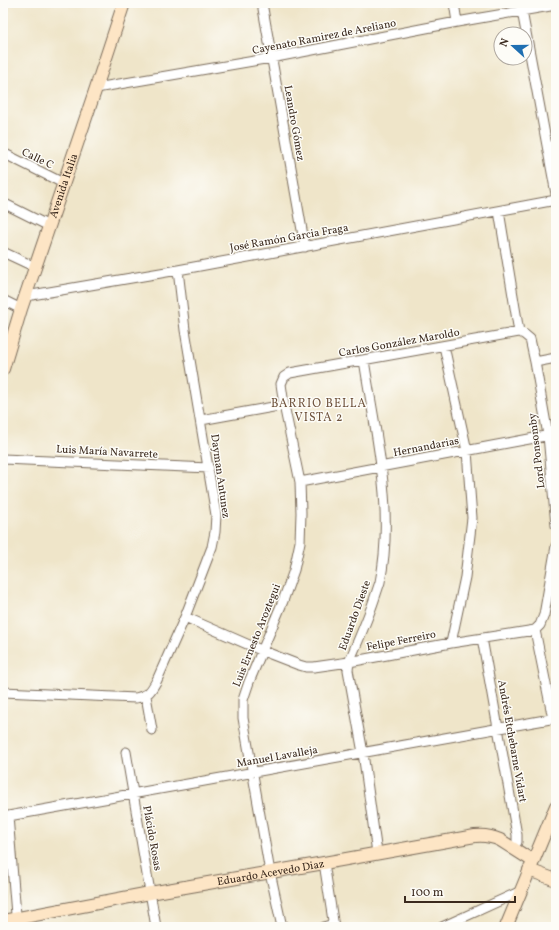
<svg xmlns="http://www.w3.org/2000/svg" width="559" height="930" font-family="Vollkorn,serif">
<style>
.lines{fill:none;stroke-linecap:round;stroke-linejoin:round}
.street-casing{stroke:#7a6b5a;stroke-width:11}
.secondary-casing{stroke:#7a6b5a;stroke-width:14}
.street{stroke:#fff;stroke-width:9}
.secondary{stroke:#fde5c5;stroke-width:12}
.labels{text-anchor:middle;stroke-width:3;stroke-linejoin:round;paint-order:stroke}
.street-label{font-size:11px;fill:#3b2a1e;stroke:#fdfcf7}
.neighbourhood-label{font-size:12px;letter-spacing:1px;fill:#6f533d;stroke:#fdfcf7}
</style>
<rect width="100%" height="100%" fill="#fdfcf7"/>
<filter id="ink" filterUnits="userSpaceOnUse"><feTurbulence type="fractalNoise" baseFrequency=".025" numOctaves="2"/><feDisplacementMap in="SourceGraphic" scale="8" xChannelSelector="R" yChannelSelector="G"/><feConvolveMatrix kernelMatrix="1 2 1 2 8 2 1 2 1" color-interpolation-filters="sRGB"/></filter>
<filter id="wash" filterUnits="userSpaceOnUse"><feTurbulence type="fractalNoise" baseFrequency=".012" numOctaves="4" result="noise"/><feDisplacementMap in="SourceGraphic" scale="16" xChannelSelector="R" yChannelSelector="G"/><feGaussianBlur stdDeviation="0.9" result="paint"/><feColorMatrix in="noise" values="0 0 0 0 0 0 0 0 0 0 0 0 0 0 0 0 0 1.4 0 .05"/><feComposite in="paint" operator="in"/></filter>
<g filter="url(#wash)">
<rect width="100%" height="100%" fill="#efe5c9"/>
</g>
<g filter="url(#ink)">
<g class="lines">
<!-- street casing -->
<g class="street-casing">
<path id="street" d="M 262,3 L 305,247
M 454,3 L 457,22
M 522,11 L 556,194
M 96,88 L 271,58 L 457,22 L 556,5
M 3,153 L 63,183
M 3,203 L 49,226
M 499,211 L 519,332
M 3,252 L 35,267
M 26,296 L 178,270 L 556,200
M 3,300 L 21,309
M 444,346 L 467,451 L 472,518 L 465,577 L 451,643
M 364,360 C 375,432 395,510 380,582 C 378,588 376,594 374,600 C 367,621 358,641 349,662 L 348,670 L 363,753 L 377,853
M 535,362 L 556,358
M 201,420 L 284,405
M 3,459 L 209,468
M 300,482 L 556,434
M 185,617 L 263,651 L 299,665 L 306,667 L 314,667 L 349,662 L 451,643 L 535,630
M 535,630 L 553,719
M 535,630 L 540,625 L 544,615 L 556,546
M 482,638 L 517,835 L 517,842 L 513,848
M 3,692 L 136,698 C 149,695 151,691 157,680 L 185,617 L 212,547 L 215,532 L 216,515 L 185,330 L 178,270
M 146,696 L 152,730
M 126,752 L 156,927
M 8,816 L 17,927
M 3,817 L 556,718
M 324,863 L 334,927
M 282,927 L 270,872 L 243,718 L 243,700 L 249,682 L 283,601 L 294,570 L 300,542 L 301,513 L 300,482 L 284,405 L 281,384 L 284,377 L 290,373 L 519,332 L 524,334 L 530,339 L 535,362 L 548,435 L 556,526
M 323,927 L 334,924
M 442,927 L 521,891"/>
</g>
<!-- secondary casing -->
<g class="secondary-casing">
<g id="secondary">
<path id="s1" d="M 3,369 L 21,309 L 96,88 L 124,3"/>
<path d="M 529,870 L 556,880"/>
<path id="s2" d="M 3,921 L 150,893 L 324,863 L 475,836 C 484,835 491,836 500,840 L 533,861"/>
<path d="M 506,927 L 556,806"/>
</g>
</g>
<!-- street -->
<use href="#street" class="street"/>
<!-- secondary -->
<use href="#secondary" class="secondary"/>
</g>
</g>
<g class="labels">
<!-- street labels -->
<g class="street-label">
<text transform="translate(324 36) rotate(-11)" y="4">Cayenato Ramirez de Areliano</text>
<text transform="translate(295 123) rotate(80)" y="4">Leandro Gómez</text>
<text transform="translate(38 158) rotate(26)" y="4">Calle C</text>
<text dy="4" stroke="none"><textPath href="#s1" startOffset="193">Avenida Italia</textPath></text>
<text transform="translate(289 237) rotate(-10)" y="4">José Ramón Garcia Fraga</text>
<text transform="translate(399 342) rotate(-10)" y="4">Carlos González Maroldo</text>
<text transform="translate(426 446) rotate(-11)" y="4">Hernandarias</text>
<text transform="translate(107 451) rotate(3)" y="4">Luis María Navarrete</text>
<text transform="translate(536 451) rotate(-97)" y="4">Lord Ponsomby</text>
<text transform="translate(221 476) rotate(82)" y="4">Dayman Antunez</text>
<text transform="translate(354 615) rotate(-70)" y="4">Eduardo Dieste</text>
<text transform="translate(256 635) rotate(-68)" y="4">Luis Ernesto Aroztegui</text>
<text transform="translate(401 640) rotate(-11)" y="4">Felipe Ferreiro</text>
<text transform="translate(513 741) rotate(80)" y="4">Andrés Etchebarne Vidart</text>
<text transform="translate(277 756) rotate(-10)" y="4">Manuel Lavalleja</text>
<text transform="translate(153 838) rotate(80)" y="4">Plácido Rosas</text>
<text dy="4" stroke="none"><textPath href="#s2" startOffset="272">Eduardo Acevedo Diaz</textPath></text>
</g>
<!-- neighbourhood labels -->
<g class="neighbourhood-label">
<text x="319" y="407">BARRIO BELLA<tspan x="319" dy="14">VISTA 2</tspan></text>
</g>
</g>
<!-- margin -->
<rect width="559" height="930" fill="none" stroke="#fdfcf7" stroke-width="16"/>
<!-- north arrow -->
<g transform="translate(513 46) rotate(291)"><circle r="19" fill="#fdfcf7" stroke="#afa8a0"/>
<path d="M0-3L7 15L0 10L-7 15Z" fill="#1f6fb2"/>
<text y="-6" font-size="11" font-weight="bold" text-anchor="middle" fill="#3b2a1e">N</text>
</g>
<!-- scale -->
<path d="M405 896v6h110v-6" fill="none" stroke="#3b2a1e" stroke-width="2"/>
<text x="411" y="896" font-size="12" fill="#3b2a1e" stroke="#fdfcf7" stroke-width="3" paint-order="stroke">100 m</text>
</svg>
